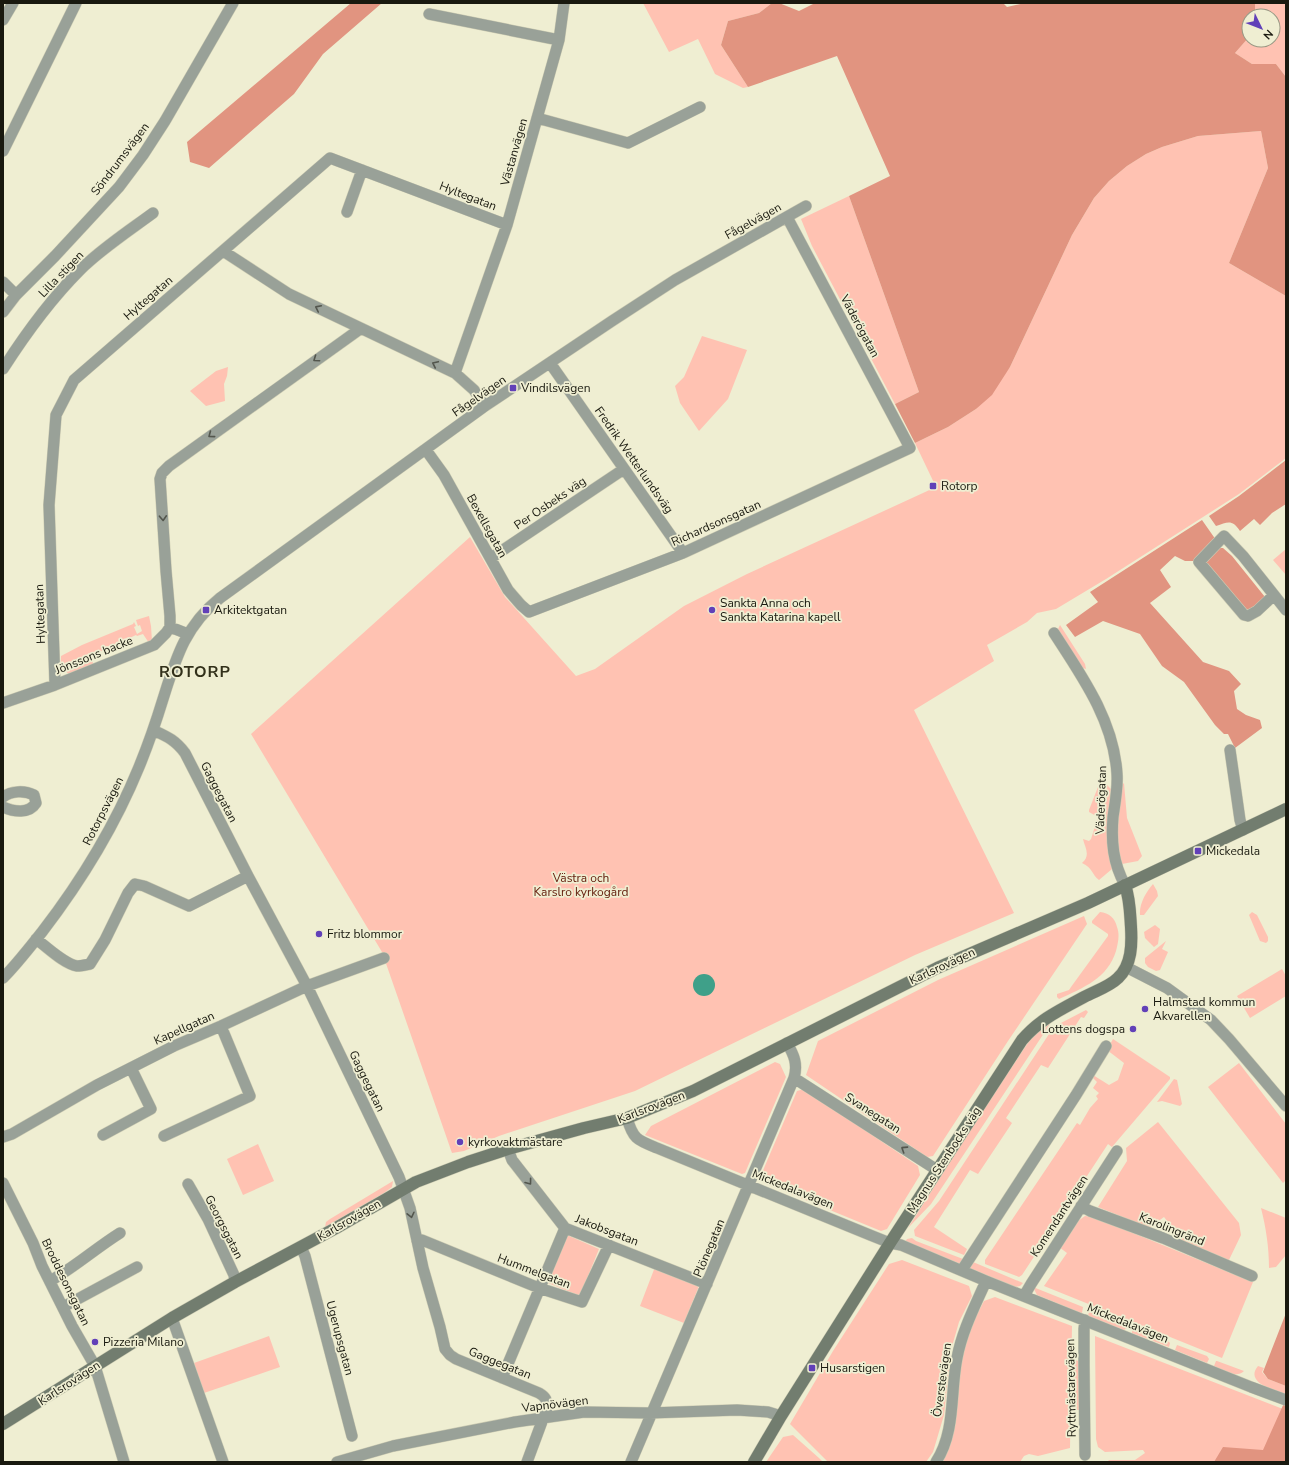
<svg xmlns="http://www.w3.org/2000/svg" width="1289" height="1465" font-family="'Nunito Sans',sans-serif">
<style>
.green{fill:#ffc2b2}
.forest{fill:#e19480}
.water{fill:#3fa089}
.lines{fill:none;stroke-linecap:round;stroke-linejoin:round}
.street-casing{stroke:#cdccb3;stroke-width:12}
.secondary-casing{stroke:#cdccb3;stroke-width:13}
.street{stroke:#99a198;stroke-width:11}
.secondary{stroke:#727d6f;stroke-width:12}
.oneway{stroke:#53564d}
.poi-dot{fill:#6140b8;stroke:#efeed2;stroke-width:1.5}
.labels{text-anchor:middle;stroke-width:3.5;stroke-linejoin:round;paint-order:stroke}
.street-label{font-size:12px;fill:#19190f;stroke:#efeed2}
.poi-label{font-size:12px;fill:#19190f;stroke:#efeed2;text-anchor:start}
.park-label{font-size:12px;fill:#65200f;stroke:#efeed2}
.district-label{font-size:16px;font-weight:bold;letter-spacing:1px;fill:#32301a;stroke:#efeed2}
</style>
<rect width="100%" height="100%" fill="#efeed2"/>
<!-- green -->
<path class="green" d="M 643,3 L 772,3 L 759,13 L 728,21 L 721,45 L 748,87 L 743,88 L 715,74 L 698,39 L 669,52 Z
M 1255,3 L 1286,3 L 1286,77 L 1276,64 L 1252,64 L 1235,53 L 1249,37 L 1249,40 L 1273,40 L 1273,16 L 1255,16 Z
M 1261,131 L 1268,168 L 1229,263 L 1286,296 L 1286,458 L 1239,494 L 1106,579 L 1056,609 L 1037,613 L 1027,622 L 987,645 L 994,661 L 914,710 L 1014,913 L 915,955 L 635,1091 L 499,1136 L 464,1151 L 452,1153 L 382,952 L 251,734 L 470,537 L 505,597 L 576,676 L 595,669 L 684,606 L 747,574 L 936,487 L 915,443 L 948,427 L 976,409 L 1010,367 L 1072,235 L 1094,198 L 1109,181 L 1127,166 L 1146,154 L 1162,147 L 1198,136 Z
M 849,196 L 919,392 L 895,404 L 812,246 L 801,219 Z
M 702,336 L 747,350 L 728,399 L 699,431 L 680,403 L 675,386 L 684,377 Z
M 228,367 L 227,376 L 224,384 L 225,401 L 206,406 L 190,391 L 216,371 Z
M 1286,549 L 1286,575 L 1273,560 Z
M 149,616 L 151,626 L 152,641 L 149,643 L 143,634 L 137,636 L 136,635 L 91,656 L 94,667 L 69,674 L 61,668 L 61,656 L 82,645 L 133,624 L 134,622 L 136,626 L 134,627 L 137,634 L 142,631 L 140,625 L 138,626 L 136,620 Z
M 1060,625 L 1085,664 L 1086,669 L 1083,668 L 1058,629 Z
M 1124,783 L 1127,818 L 1142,856 L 1138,861 L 1122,864 L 1120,861 L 1117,833 L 1122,785 Z
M 1106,784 L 1111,789 L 1108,817 L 1112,869 L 1099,880 C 1092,875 1093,868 1082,863 C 1091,855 1085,848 1083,839 L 1089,841 L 1091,839 L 1098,817 L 1089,812 L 1089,810 L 1098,787 L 1100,785 Z
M 1153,884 L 1157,891 L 1158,896 L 1144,915 L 1140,915 C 1139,904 1146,892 1153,884 Z
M 1100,912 C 1109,913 1115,918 1117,927 C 1120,935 1118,943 1116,951 C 1108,978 1083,988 1059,999 L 1057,997 L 1057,994 L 1069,990 L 1071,987 L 1108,936 L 1108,934 L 1092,923 L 1092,921 Z
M 1252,912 L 1257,915 L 1268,937 L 1268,941 L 1266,943 L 1260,941 L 1249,915 Z
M 1084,916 L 1087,924 L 1008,1041 L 933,1156 L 927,1157 L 806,1075 L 818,1041 L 938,980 Z
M 1155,925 L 1160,929 L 1158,944 L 1154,947 L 1145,938 L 1144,932 Z
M 1166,941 L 1162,949 L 1168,952 L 1160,970 L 1156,971 L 1148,967 L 1145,963 L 1145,958 Z
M 1282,969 L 1286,976 L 1286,996 L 1250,1018 L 1237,996 Z
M 1086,1010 L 1088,1012 L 1084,1018 L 1081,1017 L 1048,1068 L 1041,1065 L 1006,1118 L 1012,1123 L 978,1174 L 970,1170 L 934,1227 L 967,1249 L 964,1255 L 915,1236 L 914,1230 L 939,1201 L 1051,1031 L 1059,1024 Z
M 1050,1024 L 931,1204 L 908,1228 L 994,1093 L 1030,1040 L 1036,1033 Z
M 1113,1039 L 1170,1077 L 1170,1079 L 1112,1147 L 1108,1144 L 1022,1275 L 1019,1277 L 985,1264 L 985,1260 L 1077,1123 L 1080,1125 L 1090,1108 L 1098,1099 L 1096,1096 L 1099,1093 L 1093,1088 L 1097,1082 L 1092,1077 L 1093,1075 L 1109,1085 L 1118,1080 L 1124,1063 L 1107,1050 Z
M 775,1062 L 780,1064 L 786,1077 L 745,1173 L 742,1174 L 645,1135 L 651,1126 Z
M 1239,1063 L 1286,1124 L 1286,1180 L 1283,1183 L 1208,1087 Z
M 1174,1079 L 1177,1080 L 1182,1104 L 1180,1106 L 1162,1101 L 1157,1102 Z
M 804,1089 L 918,1166 L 920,1175 L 887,1229 L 881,1231 L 764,1183 L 761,1175 L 797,1091 Z
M 1158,1122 L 1239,1223 L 1241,1235 L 1228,1262 L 1187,1246 L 1164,1217 L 1149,1228 L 1098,1207 L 1127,1161 L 1126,1148 Z
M 258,1144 L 274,1181 L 243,1195 L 227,1159 Z
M 393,1181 L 392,1187 L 384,1193 L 325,1227 L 326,1222 L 330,1219 Z
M 1261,1208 L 1286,1218 L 1286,1255 L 1276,1267 L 1269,1268 C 1269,1247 1266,1228 1261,1208 Z
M 1085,1216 L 1094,1217 L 1253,1282 L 1222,1358 L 1044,1286 L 1067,1253 L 1059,1247 L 1078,1221 Z
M 567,1235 L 599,1249 L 580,1296 L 548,1283 Z
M 912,1238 L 916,1241 L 963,1259 L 960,1263 L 958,1263 L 905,1242 L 907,1239 Z
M 902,1260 L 969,1286 L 972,1296 L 959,1322 L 951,1350 L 944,1415 L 933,1452 L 926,1462 L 828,1462 L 790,1424 L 833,1351 L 889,1264 Z
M 973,1262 L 1023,1283 L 1020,1286 L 1015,1287 L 970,1269 L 968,1267 Z
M 655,1267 L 699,1286 L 684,1323 L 640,1306 Z
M 1033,1287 L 1083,1307 L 1082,1313 L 1078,1312 L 1037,1295 Z
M 995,1297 L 1072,1326 L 1070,1448 L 1038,1456 L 1029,1454 L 1024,1456 L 1020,1462 L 943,1462 L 955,1427 L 961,1362 L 970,1328 L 984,1301 Z
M 1091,1311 L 1128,1325 L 1127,1328 L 1124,1330 L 1090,1317 L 1088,1314 Z
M 1134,1328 L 1167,1340 L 1170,1343 L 1169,1347 L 1132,1333 L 1132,1331 Z
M 269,1336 L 280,1367 L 204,1393 L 194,1363 Z
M 1095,1336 L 1283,1409 L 1266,1454 L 1216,1462 L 1107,1462 L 1109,1460 L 1135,1460 L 1145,1453 L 1143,1450 L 1105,1452 L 1098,1447 L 1096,1439 Z
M 1177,1345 L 1207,1356 L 1209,1359 L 1207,1363 L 1175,1350 Z
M 1074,1360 L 1079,1361 L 1080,1410 L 1074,1410 Z
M 1216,1361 L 1217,1361 L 1244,1371 C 1236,1379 1223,1370 1214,1366 Z
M 1258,1366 L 1264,1368 L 1262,1372 L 1268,1379 L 1286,1386 L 1286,1394 C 1275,1390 1244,1383 1258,1366 Z
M 793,1435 L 819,1458 L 823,1462 L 766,1462 L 783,1437 Z"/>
<!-- forest -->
<path class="forest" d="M 351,3 L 382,3 L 323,54 L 294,94 L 209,168 L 190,162 L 187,142 Z
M 772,3 L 779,3 L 799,11 L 815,3 L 1003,3 L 1007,7 L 1025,3 L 1255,3 L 1255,16 L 1249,16 L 1249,37 L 1235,53 L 1252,64 L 1276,64 L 1286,77 L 1286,296 L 1229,263 L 1268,168 L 1261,131 L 1198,136 L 1162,147 L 1146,154 L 1127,166 L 1109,181 L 1094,198 L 1072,235 L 1010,367 L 992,395 L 976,409 L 948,427 L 915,443 L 895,404 L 919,392 L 849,196 L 890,176 L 837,56 L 748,87 L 721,45 L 728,21 L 759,13 Z
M 1286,460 L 1286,504 L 1272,513 L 1260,525 L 1254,519 L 1240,531 C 1232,519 1228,522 1216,526 L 1209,516 L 1239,496 Z
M 1202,520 L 1216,540 L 1203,555 L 1193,561 L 1185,561 L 1175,556 L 1160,570 L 1171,587 L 1150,603 L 1203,662 L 1229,671 L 1241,684 L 1234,691 L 1237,709 L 1246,715 L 1260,720 L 1262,728 L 1235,748 L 1228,734 L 1224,734 L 1215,725 L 1184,682 L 1162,666 L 1140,634 L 1103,621 L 1075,637 L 1066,625 L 1098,602 L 1090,592 Z
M 1218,548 L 1223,548 L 1232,556 L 1265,597 L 1248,613 L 1204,563 Z
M 1286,1313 L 1286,1386 L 1268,1379 L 1263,1372 Z
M 1284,1403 L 1286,1404 L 1286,1462 L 1214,1462 L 1223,1447 L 1263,1450 Z"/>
<!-- water -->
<path class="water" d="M693 985a11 11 0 1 1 22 0a11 11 0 1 1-22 0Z"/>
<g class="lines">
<!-- street casing -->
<g class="street-casing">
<path id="street" d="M 429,14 L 559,40
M 3,20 L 13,3
M 537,118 L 628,143 L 700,107
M 3,151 L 76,3
M 347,212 L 362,170
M 223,251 L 289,294 L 455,373 L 474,390 L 485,406
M 3,282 L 16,295
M 3,312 L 16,295 L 55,256 L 119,187 L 143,155 L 165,121 L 233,3
M 550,363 L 683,553
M 3,369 C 26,333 51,299 80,270 C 101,249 130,230 153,213
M 455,373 L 507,225 L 559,40 L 564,3
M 426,450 L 444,475 L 508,590 L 521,605 L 529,612 L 683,553 L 910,448 L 787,217
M 491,558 L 624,469
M 1274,595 L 1257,611 L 1248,616 L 1244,615 L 1199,562 L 1224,536 L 1243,556 L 1286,610
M 170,627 L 170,616 L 166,571 L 160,479 L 162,473 L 169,466 L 360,329
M 1054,633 C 1082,676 1114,721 1117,774 C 1118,788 1115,803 1113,817 C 1111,842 1113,863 1125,885
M 55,685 L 49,505 L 56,415 L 74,380 L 330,158 L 507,225
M 3,703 L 55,685 L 154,645 L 166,633 L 170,627 L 188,634
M 153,730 C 168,737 175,740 185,753 L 248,876 L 307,986 L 399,1177 L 410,1208 L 423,1268 L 440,1327 L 445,1349 L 450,1355 L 456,1359 L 539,1393 C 546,1397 547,1400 547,1408 L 527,1462
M 1230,750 L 1240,820 L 1243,830
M 3,797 C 11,791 24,790 34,795 L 36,803 C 29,814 14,812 3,807
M 36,939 C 47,947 64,964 77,966 C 81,966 85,965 90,964 L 105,940 L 128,893 L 135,884 L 144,886 L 189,906 L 248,876
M 1126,967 L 1167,988 L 1211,1020 L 1229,1039 L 1286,1106
M 3,978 C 17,964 30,947 42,932 C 82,880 114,828 139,767 C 148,745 156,722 163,699 C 176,658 185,626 220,598 L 485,406 L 612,321 L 675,280 L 806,206
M 794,1078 L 937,1170
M 627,1118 C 633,1139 637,1140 657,1148 L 870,1235 L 890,1243 L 901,1245 L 986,1281 L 1251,1387 L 1286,1400
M 103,1135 L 151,1109 L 131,1068
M 164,1136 L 250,1096 L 221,1026
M 3,1137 L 12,1134 L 97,1085 L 174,1046 L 221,1026 L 307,986 L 384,958
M 508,1149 L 512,1160 L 565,1228 L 707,1284
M 3,1183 L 33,1243 L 42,1266 L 72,1326 L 95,1366 L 124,1462
M 188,1184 L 208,1219 L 234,1275 L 235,1282
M 1081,1206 L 1090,1211 L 1163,1238 L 1252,1276
M 417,1241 L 422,1240 L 539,1288 L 582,1302 L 609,1245
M 301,1247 L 305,1256 L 352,1436
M 962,1270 L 1076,1095 L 1106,1046
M 50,1281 C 75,1267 96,1248 120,1233
M 1024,1296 L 1031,1284 L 1117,1151
M 63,1307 L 137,1267
M 172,1318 L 223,1462
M 1085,1320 L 1084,1329 L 1084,1366 L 1085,1455
M 502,1378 L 565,1228
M 337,1462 L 393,1446 L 515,1422 L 584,1412 L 650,1413 L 737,1410 L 768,1412 L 781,1416
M 631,1462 L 794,1078 C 798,1064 794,1055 787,1043
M 936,1462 C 956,1431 950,1393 957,1358 C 962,1331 975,1306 986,1281"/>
</g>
<!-- secondary casing -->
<g class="secondary-casing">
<path id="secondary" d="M 3,1424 L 172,1318 L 235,1282 L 336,1228 L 416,1182 L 468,1162 L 508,1149 L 584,1128 L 627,1118 L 693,1091 L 937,968 L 1088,903 L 1286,809
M 754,1462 L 781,1416 L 890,1243 L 1022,1040 C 1040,1019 1060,1010 1084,997 C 1095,991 1109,987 1118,978 C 1132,965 1132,944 1131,927 C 1130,912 1130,899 1125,885"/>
</g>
<!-- street -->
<use href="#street" class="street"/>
<!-- secondary -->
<use href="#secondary" class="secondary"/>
</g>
<!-- one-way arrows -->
<defs><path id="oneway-chevron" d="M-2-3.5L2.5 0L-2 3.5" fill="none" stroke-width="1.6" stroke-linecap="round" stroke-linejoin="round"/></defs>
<g class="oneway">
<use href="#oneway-chevron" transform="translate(318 308) rotate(-154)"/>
<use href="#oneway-chevron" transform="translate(316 359) rotate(145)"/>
<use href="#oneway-chevron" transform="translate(435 364) rotate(-155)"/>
<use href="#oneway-chevron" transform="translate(211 435) rotate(143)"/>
<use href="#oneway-chevron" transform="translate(163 518) rotate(87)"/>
<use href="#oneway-chevron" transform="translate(904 1149) rotate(-147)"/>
<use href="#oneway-chevron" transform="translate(529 1182) rotate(53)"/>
<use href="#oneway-chevron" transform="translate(411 1215) rotate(77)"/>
</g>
<!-- markers -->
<g class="poi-dot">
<rect x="509" y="384" width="8" height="8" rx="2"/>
<rect x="929" y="482" width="8" height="8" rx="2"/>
<rect x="202" y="606" width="8" height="8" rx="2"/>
<circle cx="712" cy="610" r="4"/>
<rect x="1194" y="847" width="8" height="8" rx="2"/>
<circle cx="319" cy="934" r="4"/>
<circle cx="1145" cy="1009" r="4"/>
<circle cx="1133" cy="1029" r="4"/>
<circle cx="460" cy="1142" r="4"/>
<circle cx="95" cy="1342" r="4"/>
<rect x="808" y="1364" width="8" height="8" rx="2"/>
</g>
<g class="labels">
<!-- street labels -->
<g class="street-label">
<text transform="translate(514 152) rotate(-74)" y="4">Västanvägen</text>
<text transform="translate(120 159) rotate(-53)" y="4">Söndrumsvägen</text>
<text transform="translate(468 196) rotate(21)" y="4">Hyltegatan</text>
<text transform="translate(753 221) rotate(-29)" y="4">Fågelvägen</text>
<text transform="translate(61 274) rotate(-46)" y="4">Lilla stigen</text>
<text transform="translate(148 298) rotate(-41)" y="4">Hyltegatan</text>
<text transform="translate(860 326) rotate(62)" y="4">Väderögatan</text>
<text transform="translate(479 396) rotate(-35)" y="4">Fågelvägen</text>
<text transform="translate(634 460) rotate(55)" y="4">Fredrik Wetterlundsväg</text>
<text transform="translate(550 503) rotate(-34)" y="4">Per Osbeks väg</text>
<text transform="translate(716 523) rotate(-24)" y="4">Richardsonsgatan</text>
<text transform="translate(487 526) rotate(61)" y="4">Bexellsgatan</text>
<text transform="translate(40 614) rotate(-92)" y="4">Hyltegatan</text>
<text transform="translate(94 655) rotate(-22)" y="4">Jönssons backe</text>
<text transform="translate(219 792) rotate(63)" y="4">Gaggegatan</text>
<text transform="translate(1101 800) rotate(-88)" y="4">Väderögatan</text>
<text transform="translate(103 811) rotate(-63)" y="4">Rotorpsvägen</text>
<text transform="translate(942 966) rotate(-25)" y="4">Karlsrovägen</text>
<text transform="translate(184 1028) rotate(-24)" y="4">Kapellgatan</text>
<text transform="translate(367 1081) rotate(64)" y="4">Gaggegatan</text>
<text transform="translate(651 1107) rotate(-21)" y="4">Karlsrovägen</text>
<text transform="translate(873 1113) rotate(33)" y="4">Svanegatan</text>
<text transform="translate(944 1160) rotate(-57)" y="4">Magnus Stenbocks väg</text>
<text transform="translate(793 1189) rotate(22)" y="4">Mickedalavägen</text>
<text transform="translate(1059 1216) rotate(-57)" y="4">Komendantvägen</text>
<text transform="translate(349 1220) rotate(-30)" y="4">Karlsrovägen</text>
<text transform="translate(224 1227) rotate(63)" y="4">Georgsgatan</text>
<text transform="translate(1172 1229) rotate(22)" y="4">Karolingränd</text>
<text transform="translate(607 1230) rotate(21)" y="4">Jakobsgatan</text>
<text transform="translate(709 1248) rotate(-67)" y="4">Plönegatan</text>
<text transform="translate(534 1271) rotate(21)" y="4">Hummelgatan</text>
<text transform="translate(66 1282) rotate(64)" y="4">Broddesonsgatan</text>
<text transform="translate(1128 1323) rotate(22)" y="4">Mickedalavägen</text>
<text transform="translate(340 1338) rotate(75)" y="4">Ugerupsgatan</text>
<text transform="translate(500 1363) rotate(22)" y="4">Gaggegatan</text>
<text transform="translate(942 1380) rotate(-82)" y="4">Överstevägen</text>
<text transform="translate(69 1383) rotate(-33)" y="4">Karlsrovägen</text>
<text transform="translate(1071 1388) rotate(-91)" y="4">Ryttmästarevägen</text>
<text transform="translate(555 1404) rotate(-7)" y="4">Vapnövägen</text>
</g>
<!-- poi labels -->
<g class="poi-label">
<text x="521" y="392">Vindilsvägen</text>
<text x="941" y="490">Rotorp</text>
<text x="720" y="607">Sankta Anna och<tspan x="720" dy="14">Sankta Katarina kapell</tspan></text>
<text x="214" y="614">Arkitektgatan</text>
<text x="1206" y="855">Mickedala</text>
<text x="327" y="938">Fritz blommor</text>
<text x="1153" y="1006">Halmstad kommun<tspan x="1153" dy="14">Akvarellen</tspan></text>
<text x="1125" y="1033" text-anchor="end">Lottens dogspa</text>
<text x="468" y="1146">kyrkovaktmästare</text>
<text x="103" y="1346">Pizzeria Milano</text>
<text x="820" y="1372">Husarstigen</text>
</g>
<!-- park labels -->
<g class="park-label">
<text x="581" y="882">Västra och<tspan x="581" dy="14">Karslro kyrkogård</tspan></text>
</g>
<!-- district labels -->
<g class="district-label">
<text x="195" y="677">ROTORP</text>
</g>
</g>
<!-- border -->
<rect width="1289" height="1465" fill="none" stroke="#19190f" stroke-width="8"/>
<!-- north arrow -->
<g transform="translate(1261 28) rotate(133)"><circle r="19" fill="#efeed2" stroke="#999984"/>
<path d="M0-3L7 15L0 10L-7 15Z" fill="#6140b8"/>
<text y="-6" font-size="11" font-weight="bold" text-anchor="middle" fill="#19190f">N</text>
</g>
</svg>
